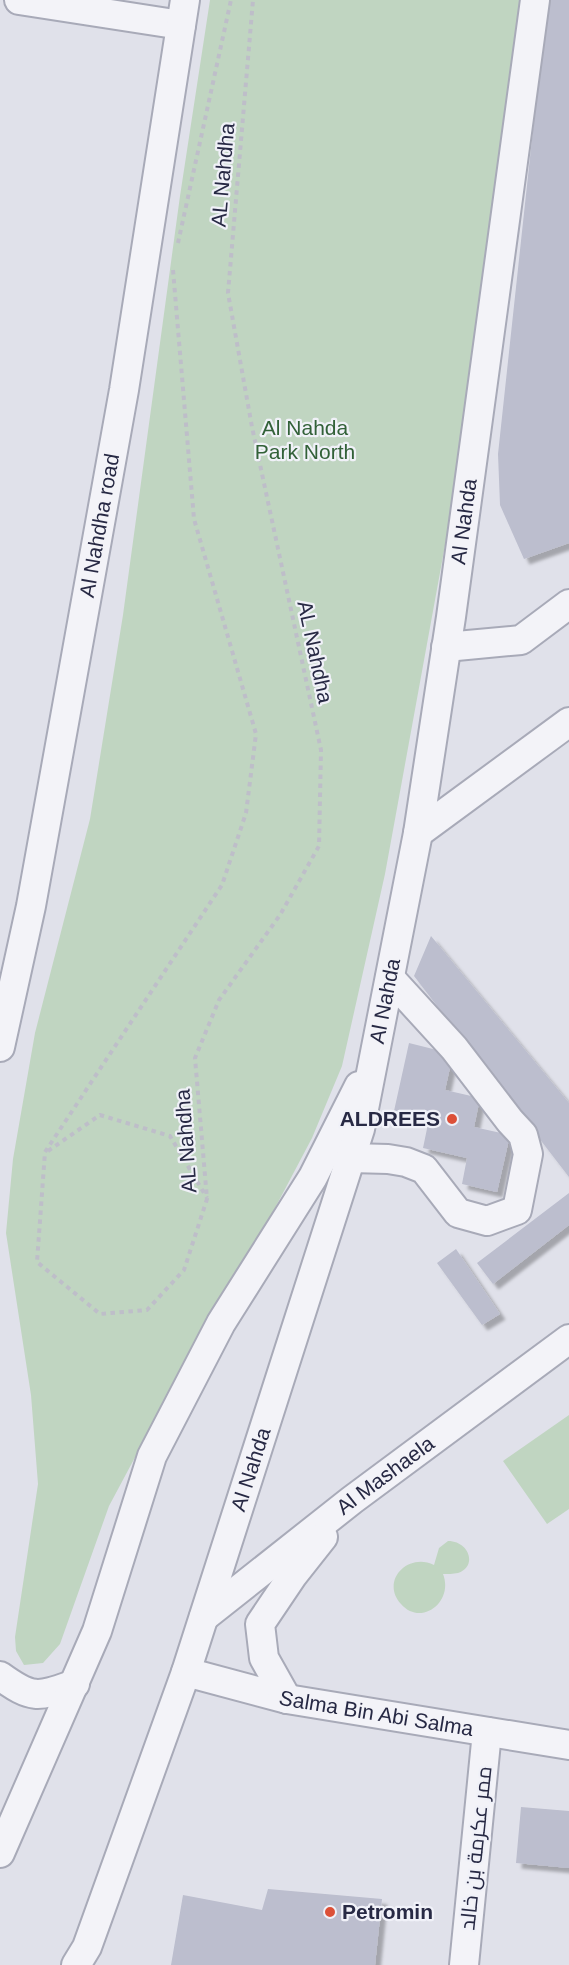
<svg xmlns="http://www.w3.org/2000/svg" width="569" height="1965" font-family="Arial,Cairo,sans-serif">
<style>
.green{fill:#c0d5c1}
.building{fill:#bcbece;filter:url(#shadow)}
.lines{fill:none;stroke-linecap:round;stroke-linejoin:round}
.minor-casing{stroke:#a8aab8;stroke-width:32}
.path{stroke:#bebec9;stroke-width:4;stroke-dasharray:4.5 4.5;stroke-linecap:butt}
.minor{stroke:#f3f3f8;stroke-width:28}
.poi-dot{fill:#dc5038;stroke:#f0f1f8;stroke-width:2}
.labels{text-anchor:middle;stroke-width:4.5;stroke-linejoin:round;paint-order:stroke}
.street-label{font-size:21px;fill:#272944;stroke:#f0f1f8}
.park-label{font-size:21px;fill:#326138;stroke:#f0f1f8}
.poi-label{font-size:21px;font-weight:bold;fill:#272944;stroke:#f0f1f8;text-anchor:end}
</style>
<defs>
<filter id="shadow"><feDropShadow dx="5.5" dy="5.5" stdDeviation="1.5" flood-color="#0004"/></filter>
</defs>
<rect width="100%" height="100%" fill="#e0e1ea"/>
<!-- green -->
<path class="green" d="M 210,0 L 522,0 L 456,485 L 385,874 L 342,1066 L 312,1138 L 266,1225 L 187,1360 L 109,1506 L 60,1644 L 43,1663 L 24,1665 L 16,1651 L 15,1637 L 38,1484 L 31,1395 L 6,1233 L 13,1159 L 35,1033 L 90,819 L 123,615 L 180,196 Z
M 569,1415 L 569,1509 L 547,1524 L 503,1461 Z
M 448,1541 C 469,1541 478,1566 458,1573 C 453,1574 448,1574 443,1574 C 454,1602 421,1627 401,1604 C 380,1581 408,1552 434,1565 L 439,1548 Z"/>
<!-- building -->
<path class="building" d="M 547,0 L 569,0 L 569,543 L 524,559 L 500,505 L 498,454 Z
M 431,936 L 569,1103 L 569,1177 L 414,976 Z
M 409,1043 L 453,1054 L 445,1090 L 480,1098 L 474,1127 L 510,1135 L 497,1192 L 462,1184 L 467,1158 L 423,1148 L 429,1119 L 394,1111 Z
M 569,1193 L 569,1225 L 493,1284 L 477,1263 Z
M 456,1249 L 500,1314 L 482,1325 L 437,1263 Z
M 521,1807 L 569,1811 L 569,1868 L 516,1863 Z
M 268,1889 L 382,1899 L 375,1965 L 171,1965 L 183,1895 L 262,1910 Z"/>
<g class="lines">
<!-- minor casing -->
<g class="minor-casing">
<g id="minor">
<path d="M 19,0 L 181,25"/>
<path d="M 446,647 L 521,640 L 569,604"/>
<path d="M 418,833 L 569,722"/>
<path id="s1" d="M 0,1047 L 31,906 L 124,390 L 185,0"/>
<path d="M 351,1158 L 388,1159 L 406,1162 L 424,1169 L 458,1213 L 487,1221 L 517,1210 L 528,1154 L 523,1135 L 510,1121 L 454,1048 L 390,978"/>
<path id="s2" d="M 204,1617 L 352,1500 L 569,1339"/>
<path id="s3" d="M 186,1672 L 287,1699 L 569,1745"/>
<path d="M 0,1676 C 33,1700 38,1697 75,1684"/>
<path d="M 287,1699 L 264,1658 L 260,1624 L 293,1575 L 323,1537"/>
<path d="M 0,1853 L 97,1631 L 152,1456 L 221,1323 L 313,1177 L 359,1086"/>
<path id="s4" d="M 76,1965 L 87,1947 L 186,1672 L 360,1129 L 418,833 L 451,617 L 535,0"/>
<path d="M 464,1965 L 487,1732"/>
</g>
</g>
<!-- path -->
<path class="path" d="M 178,243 L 231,0
M 173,270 L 194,519 L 256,734 L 246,813 L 222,885 L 45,1152 L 37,1262 L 100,1314 L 147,1310 L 184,1270 L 207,1199 L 195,1058 L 219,1000 L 280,915 L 319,846 L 321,750 L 252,427 L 228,293 L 253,0
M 48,1151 L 100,1115 L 170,1136 L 207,1198"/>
<!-- minor -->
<use href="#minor" class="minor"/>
</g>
<!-- markers -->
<g class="poi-dot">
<circle cx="452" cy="1119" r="6"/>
<circle cx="330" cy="1912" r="6"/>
</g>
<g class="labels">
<!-- street labels -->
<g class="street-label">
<text transform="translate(223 175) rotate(-85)" y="7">AL Nahdha</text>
<text dy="7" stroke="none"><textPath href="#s4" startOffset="1500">Al Nahda</textPath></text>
<text dy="7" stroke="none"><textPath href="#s1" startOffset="531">Al Nahdha road</textPath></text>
<text transform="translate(315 652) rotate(78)" y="7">AL Nahdha</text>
<text dy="7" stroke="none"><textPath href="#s4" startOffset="1014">Al Nahda</textPath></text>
<text transform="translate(186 1141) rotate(-94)" y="7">AL Nahdha</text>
<text dy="7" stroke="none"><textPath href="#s4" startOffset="526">Al Nahda</textPath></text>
<text dy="7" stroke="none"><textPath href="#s2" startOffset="230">Al Mashaela</textPath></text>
<text dy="7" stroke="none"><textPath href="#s3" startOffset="195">Salma Bin Abi Salma</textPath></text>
<text transform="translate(476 1848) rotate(-84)" y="7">ممر عكرمة بن خالد</text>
</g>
<!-- park labels -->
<g class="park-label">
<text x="305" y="435">Al Nahda<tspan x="305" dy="24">Park North</tspan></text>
</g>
<!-- poi labels -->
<g class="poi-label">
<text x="440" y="1126">ALDREES</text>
<text x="342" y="1919" text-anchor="start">Petromin</text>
</g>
</g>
</svg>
